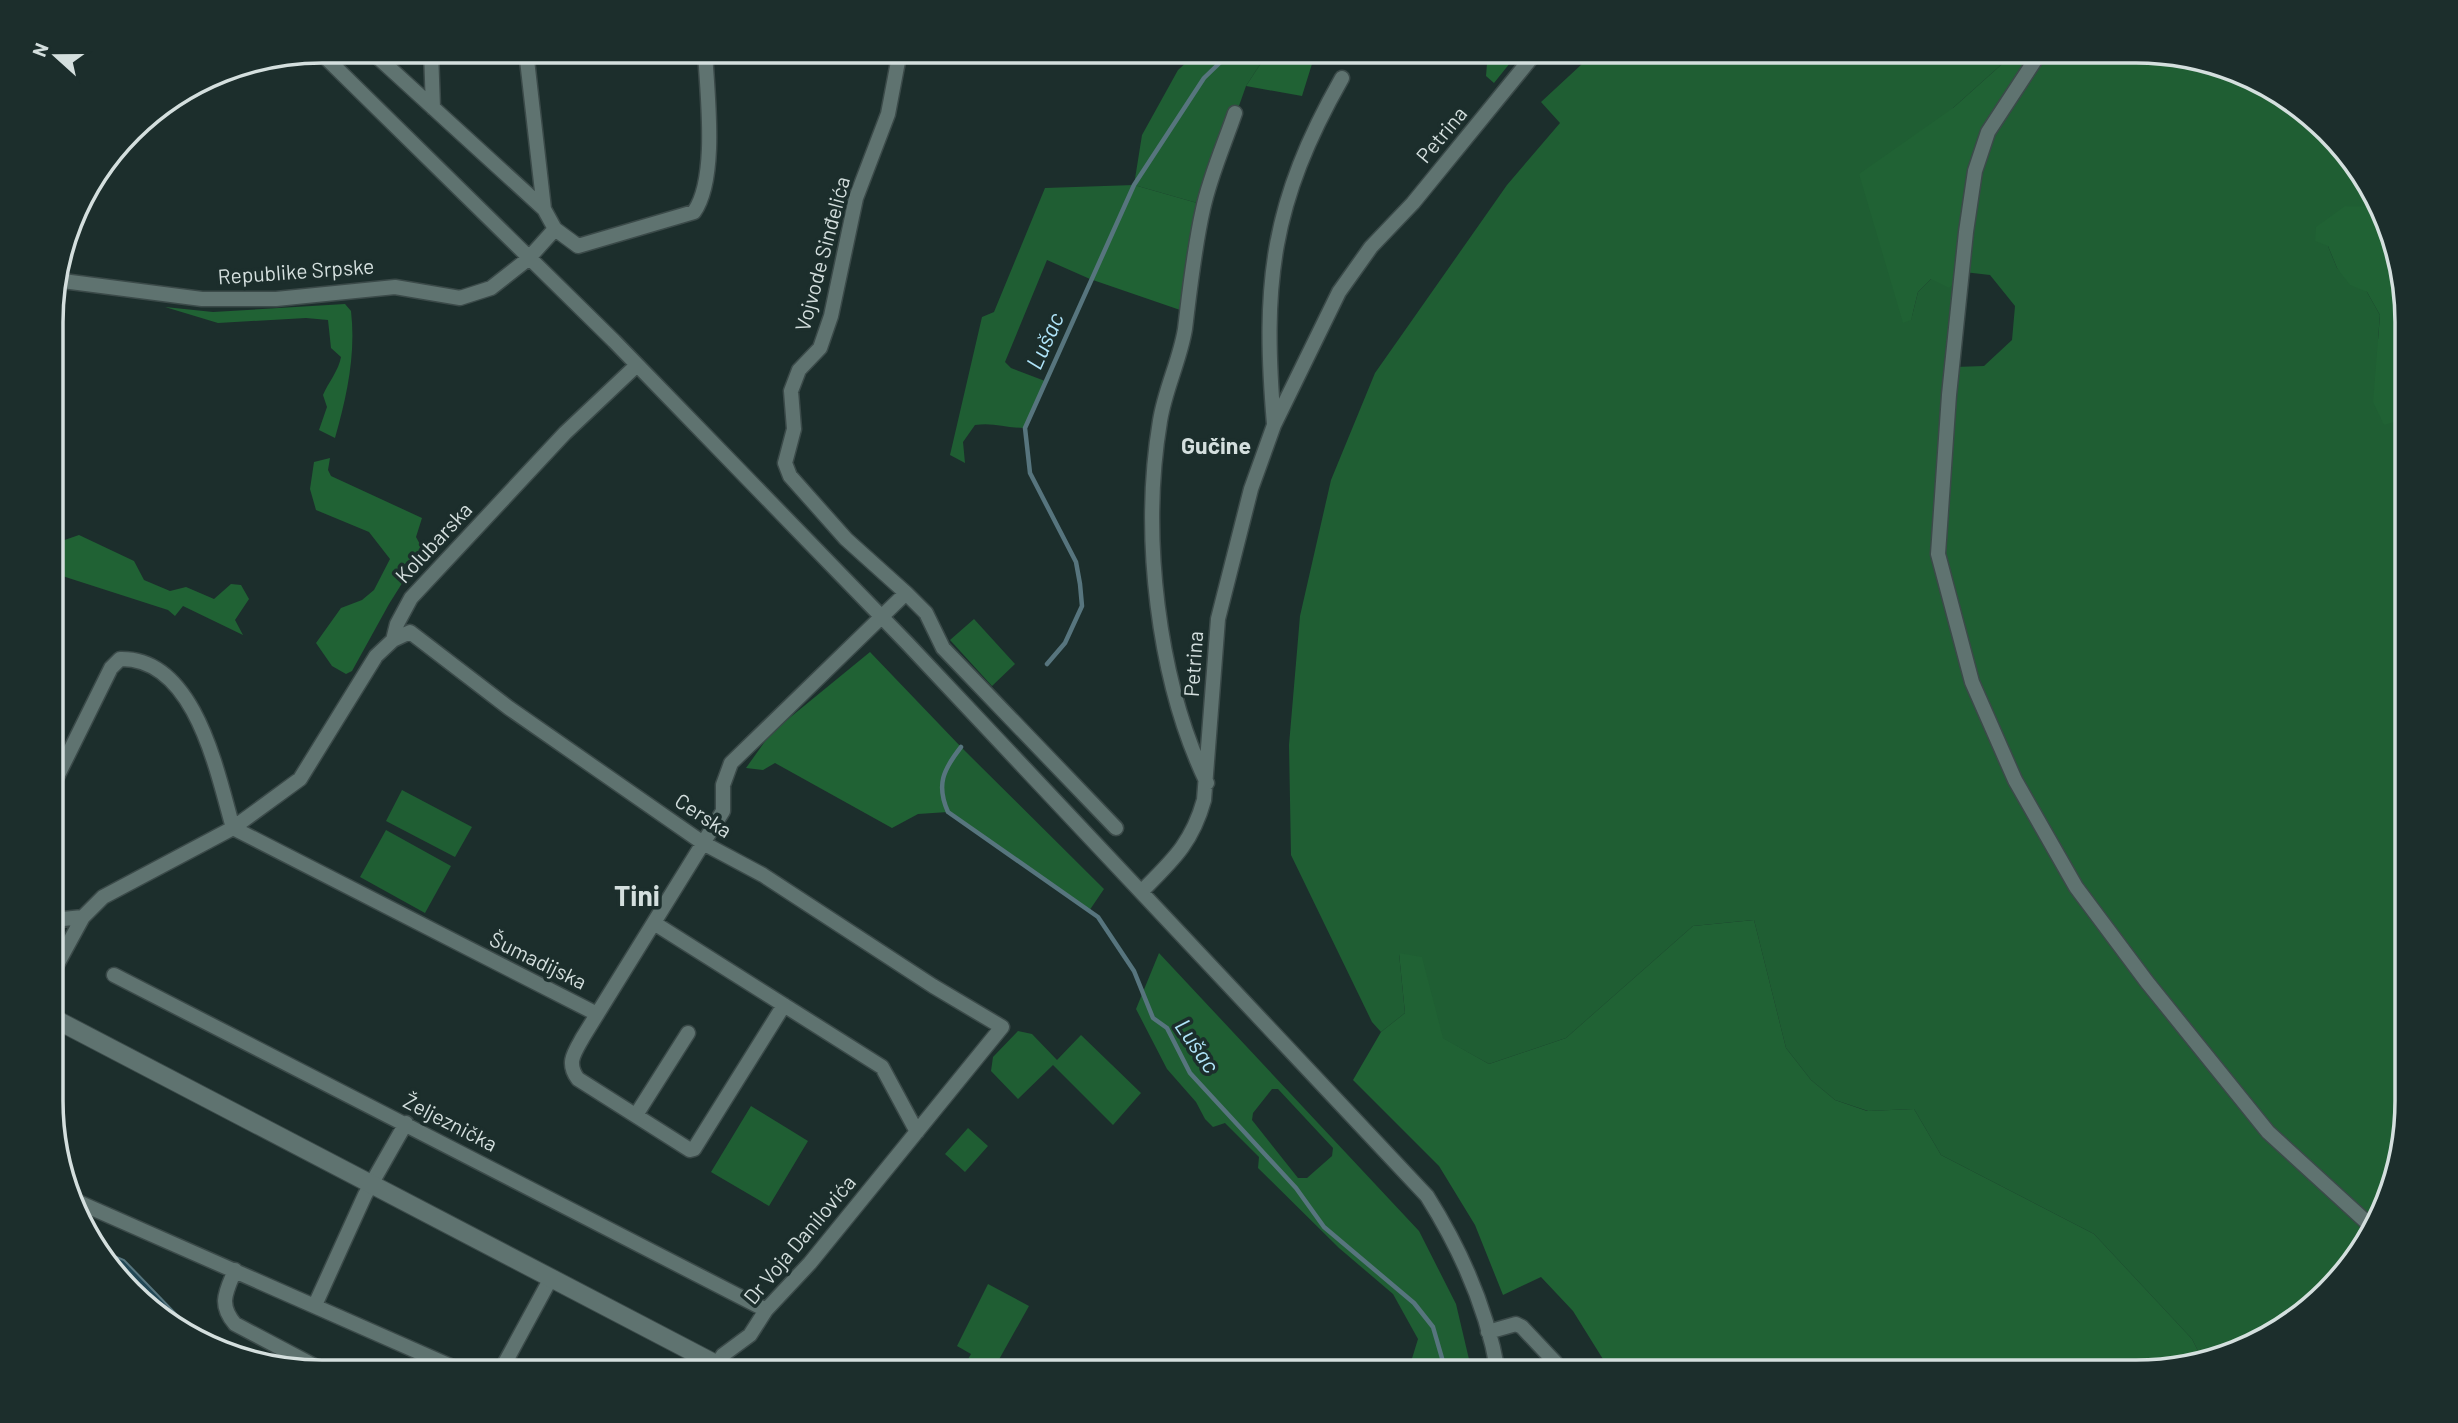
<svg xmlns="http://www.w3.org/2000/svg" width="2458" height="1423" font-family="Barlow,sans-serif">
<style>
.green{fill:#1f5e33;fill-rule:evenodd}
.forest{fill:#206234}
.water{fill:#214755;stroke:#57757e;stroke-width:2}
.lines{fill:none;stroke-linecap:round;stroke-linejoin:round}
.stream{stroke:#57757e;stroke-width:4.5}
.minor-casing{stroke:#3b4a49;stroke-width:17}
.tertiary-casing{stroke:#3b4a49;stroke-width:20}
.minor{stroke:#5f7370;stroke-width:14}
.tertiary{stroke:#5f7370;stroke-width:18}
.labels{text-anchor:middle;stroke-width:7;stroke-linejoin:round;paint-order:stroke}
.street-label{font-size:21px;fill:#d4dfde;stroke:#1c2e2c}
.water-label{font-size:23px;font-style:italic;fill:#b0e5fa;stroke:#1c2e2c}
.neighbourhood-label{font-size:23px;font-weight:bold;fill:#d4dfde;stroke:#1c2e2c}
.district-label{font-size:28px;font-weight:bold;fill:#d4dfde;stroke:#1c2e2c}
.rim{fill:none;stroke:#d4dfde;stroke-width:3.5}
</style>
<rect width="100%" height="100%" fill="#1c2e2c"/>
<!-- green -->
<path class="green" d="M 1199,51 L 1269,51 L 1246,86 L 1204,205 L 1134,185 L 1090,279 L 1047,260 L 1005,362 L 1011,368 L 1045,381 L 1025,428 C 1007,428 993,422 975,425 L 963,442 L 965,463 L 950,455 L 982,317 L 994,312 L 1045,188 L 1134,185 L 1142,135 L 1178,70 Z
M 1596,51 L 2039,51 L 2030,64 L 2011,56 L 1953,108 L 1911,320 L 1918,292 L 1931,279 L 1960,277 L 1936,554 L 1971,682 L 2075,888 L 2266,1133 L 2373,1230 L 2327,1293 L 2272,1336 L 2201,1357 L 2192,1339 L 2094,1234 L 1941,1155 L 1914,1109 L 1868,1111 L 1835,1100 L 1811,1080 L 1786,1048 L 1754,920 L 1693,926 L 1566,1038 L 1489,1064 L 1442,1038 L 1399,953 L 1405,1013 L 1381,1032 L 1372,1022 L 1291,855 L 1289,745 L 1300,616 L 1331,480 L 1375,373 L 1507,185 L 1560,123 L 1541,102 Z
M 2043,51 L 2136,51 L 2206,60 L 2272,87 L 2362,172 L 2381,212 L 2372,207 L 2328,246 L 2337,268 L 2367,292 L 2380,315 L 2378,340 L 2401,420 L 2407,423 L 2407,1118 L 2374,1226 L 2269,1131 L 2078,886 L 2016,779 L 1974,681 L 1940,554 L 1955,367 L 1984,366 L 2012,340 L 2015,306 L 1990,275 L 1964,272 L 1968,232 L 1990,133 Z
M 974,619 L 1015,664 L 992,686 L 950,640 Z
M 961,747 L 1104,889 L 1089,911 L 948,812 C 936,785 943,770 961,747 Z
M 402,790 L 472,827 L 455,857 L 386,821 Z
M 386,830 L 451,866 L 425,913 L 360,877 Z
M 1159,953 L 1419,1231 L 1456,1304 L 1472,1372 L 1413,1372 L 1410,1365 L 1418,1339 L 1393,1294 L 1339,1248 L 1258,1168 L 1259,1157 L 1225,1123 L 1213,1127 L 1205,1119 L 1196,1102 L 1167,1069 L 1136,1009 ZM 1272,1089 L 1278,1089 L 1333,1148 L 1332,1156 L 1307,1178 L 1298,1178 L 1252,1120 L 1253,1113 Z
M 1018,1031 L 1032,1034 L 1057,1060 L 1081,1035 L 1141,1093 L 1113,1125 L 1053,1065 L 1018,1099 L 991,1071 L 993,1057 Z
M 751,1106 L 808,1141 L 769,1206 L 711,1172 Z
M 968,1128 L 988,1146 L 965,1172 L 945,1154 Z
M 988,1284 L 1029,1306 L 992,1372 L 961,1372 L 971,1354 L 957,1346 Z"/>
<!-- forest -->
<path class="forest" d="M 1269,51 L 1316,51 L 1302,96 L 1246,86 Z
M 1488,51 L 1513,51 L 1514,58 L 1494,83 L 1486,76 Z
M 2011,56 L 2030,64 L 1987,131 L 1960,277 L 1949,288 L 1931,279 L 1918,292 L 1911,320 L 1903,323 L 1859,174 L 1953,108 Z
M 1134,185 L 1204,205 L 1186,312 L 1090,279 Z
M 2345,206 C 2355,207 2373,204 2381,212 C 2412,242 2407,380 2407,423 L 2401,420 L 2384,425 L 2373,402 L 2380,315 L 2367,292 L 2350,285 L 2337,268 L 2328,246 L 2315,241 L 2316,227 Z
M 345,304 L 351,311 C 356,354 347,396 335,438 L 319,430 L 327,407 L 323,395 C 328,383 339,370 341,357 L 331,348 L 328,320 L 306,318 L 218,323 L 165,307 L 213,312 Z
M 330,458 L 328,470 L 331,476 L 422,518 L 416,537 L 423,550 L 389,604 L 352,671 L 346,674 L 332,666 L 316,643 L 341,608 L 362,600 L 374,590 L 390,559 L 369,532 L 316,510 L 310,489 L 314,462 Z
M 79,535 L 134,561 L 144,580 L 170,591 L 186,587 L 214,599 L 231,584 L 241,585 L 249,599 L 235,620 L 243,635 L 183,606 L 175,616 L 168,610 L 53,573 L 53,544 Z
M 870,652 L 961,747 C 943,770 936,785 948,812 L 918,814 L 892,828 L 775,763 L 763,770 L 746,768 L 771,733 Z
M 1754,920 L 1786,1048 L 1811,1080 L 1835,1100 L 1867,1111 L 1914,1109 L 1941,1155 L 2094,1234 L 2192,1339 L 2201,1357 L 2153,1372 L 1611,1372 L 1573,1311 L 1541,1277 L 1503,1295 L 1475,1225 L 1439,1166 L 1353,1080 L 1381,1032 L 1405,1013 L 1399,953 L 1422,957 L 1443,1038 L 1489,1064 L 1566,1038 L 1693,926 Z"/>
<!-- water -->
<path class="water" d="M 95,1248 L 124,1260 L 204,1343 L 186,1336 Z"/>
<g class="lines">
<!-- stream -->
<path class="stream" d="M 1047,664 L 1065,643 L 1082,606 L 1080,584 L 1076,562 L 1030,473 L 1025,428 L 1134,185 L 1204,78 L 1232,51
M 961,747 C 943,770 936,785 948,812 L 1098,917 L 1134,971 L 1153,1018 L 1167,1028 L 1190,1073 L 1296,1188 L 1324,1227 L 1414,1303 L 1433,1327 L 1446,1372"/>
<!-- minor casing -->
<g class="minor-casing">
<path id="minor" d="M 319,51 L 614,341 L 907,643 L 1427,1196 C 1461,1250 1487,1309 1498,1372
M 371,51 L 544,209 L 555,229 L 578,246 L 694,212 C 718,178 707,93 705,51
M 431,51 L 433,108
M 526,51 L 544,209
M 2041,51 L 1988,132 L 1975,171 L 1966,232 L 1949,395 L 1938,554 L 1972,682 L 2015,780 L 2076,887 L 2147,982 L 2268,1132 L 2373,1228
M 55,280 L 202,299 L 276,299 L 395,287 L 460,298 L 491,288 L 528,259 L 555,229
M 1274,424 C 1262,283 1271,203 1342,78
M 906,593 L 926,613 L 943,648 L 1116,828
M 393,640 L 410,632 L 509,708 L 703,843 L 763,875 L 933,986 L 1002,1027 L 810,1263 L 766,1310 L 750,1335 L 723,1355 L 712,1372
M 1207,783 C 1157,679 1141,534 1160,421 C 1165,389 1180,360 1185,329 C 1190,288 1194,249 1203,209 C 1210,176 1224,145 1235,113
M 53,785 L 111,668 L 120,659 C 195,657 217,772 233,828
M 233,828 L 597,1014
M 1142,891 C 1173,860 1192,843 1204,800 L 1218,619 L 1251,489 L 1274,425 L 1339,292 L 1371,247 L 1413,203 L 1537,51
M 53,920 L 83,917
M 654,923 L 882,1067 L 917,1132
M 53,972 L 83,917 L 103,897 L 233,828 L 300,779 L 376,656 L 393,640 L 397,624 L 411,598 L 565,433 L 637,365
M 114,975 L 766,1310
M 784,1005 L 694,1149 L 690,1150 L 578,1079 C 566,1063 574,1053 583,1037 L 723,811 L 723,785 L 731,763 L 906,593 L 846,539 L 790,476 L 785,463 L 794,429 L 791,391 L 799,370 L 820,348 L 831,316 L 856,198 L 888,114 L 900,51
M 636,1115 L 688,1033
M 78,1202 L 464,1372
M 235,1270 C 226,1292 218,1304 235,1324 L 326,1372
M 315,1305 L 365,1195 L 406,1123
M 1488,1332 L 1516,1324 L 1522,1327 L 1555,1362 L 1561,1372
M 500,1372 L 551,1278"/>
</g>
<!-- tertiary casing -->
<g class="tertiary-casing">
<path id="tertiary" d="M 53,1018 L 731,1372"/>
</g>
<!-- minor -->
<use href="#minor" class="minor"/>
<!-- tertiary -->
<use href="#tertiary" class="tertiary"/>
</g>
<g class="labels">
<!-- street labels -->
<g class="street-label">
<text transform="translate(1442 135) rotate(-50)" y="7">Petrina</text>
<text transform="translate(823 254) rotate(-75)" y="7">Vojvode Sinđelića</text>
<text transform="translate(296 272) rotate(-4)" y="7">Republike Srpske</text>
<text transform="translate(434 543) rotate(-47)" y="7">Kolubarska</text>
<text transform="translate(1194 664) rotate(-86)" y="7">Petrina</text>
<text transform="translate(703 816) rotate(33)" y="7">Cerska</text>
<text transform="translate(538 961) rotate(26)" y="7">Šumadijska</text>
<text transform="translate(450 1123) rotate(27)" y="7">Željeznička</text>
<text transform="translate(800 1240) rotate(-50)" y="7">Dr Voja Danilovića</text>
</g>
<!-- water labels -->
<g class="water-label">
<text transform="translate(1045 341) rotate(-66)" y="8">Lušac</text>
<text transform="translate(1197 1046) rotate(56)" y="8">Lušac</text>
</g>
<!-- neighbourhood labels -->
<g class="neighbourhood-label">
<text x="1216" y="454">Gučine</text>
</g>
<!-- district labels -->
<g class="district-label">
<text x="637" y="906">Tini</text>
</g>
</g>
<!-- crop -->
<path d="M0 0H2458V1423H0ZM322 63H2136A259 259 0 0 1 2395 322V1101A259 259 0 0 1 2136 1360H322A259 259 0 0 1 63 1101V322A259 259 0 0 1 322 63Z" fill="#1c2e2c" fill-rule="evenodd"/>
<path class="rim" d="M322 63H2136A259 259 0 0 1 2395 322V1101A259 259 0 0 1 2136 1360H322A259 259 0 0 1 63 1101V322A259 259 0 0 1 322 63Z"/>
<!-- north arrow -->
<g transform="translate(56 56) rotate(291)" stroke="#1c2e2c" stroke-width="5" paint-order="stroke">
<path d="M0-5L12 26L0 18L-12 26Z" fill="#d4dfde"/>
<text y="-10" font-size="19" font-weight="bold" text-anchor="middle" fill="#d4dfde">N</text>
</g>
</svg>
